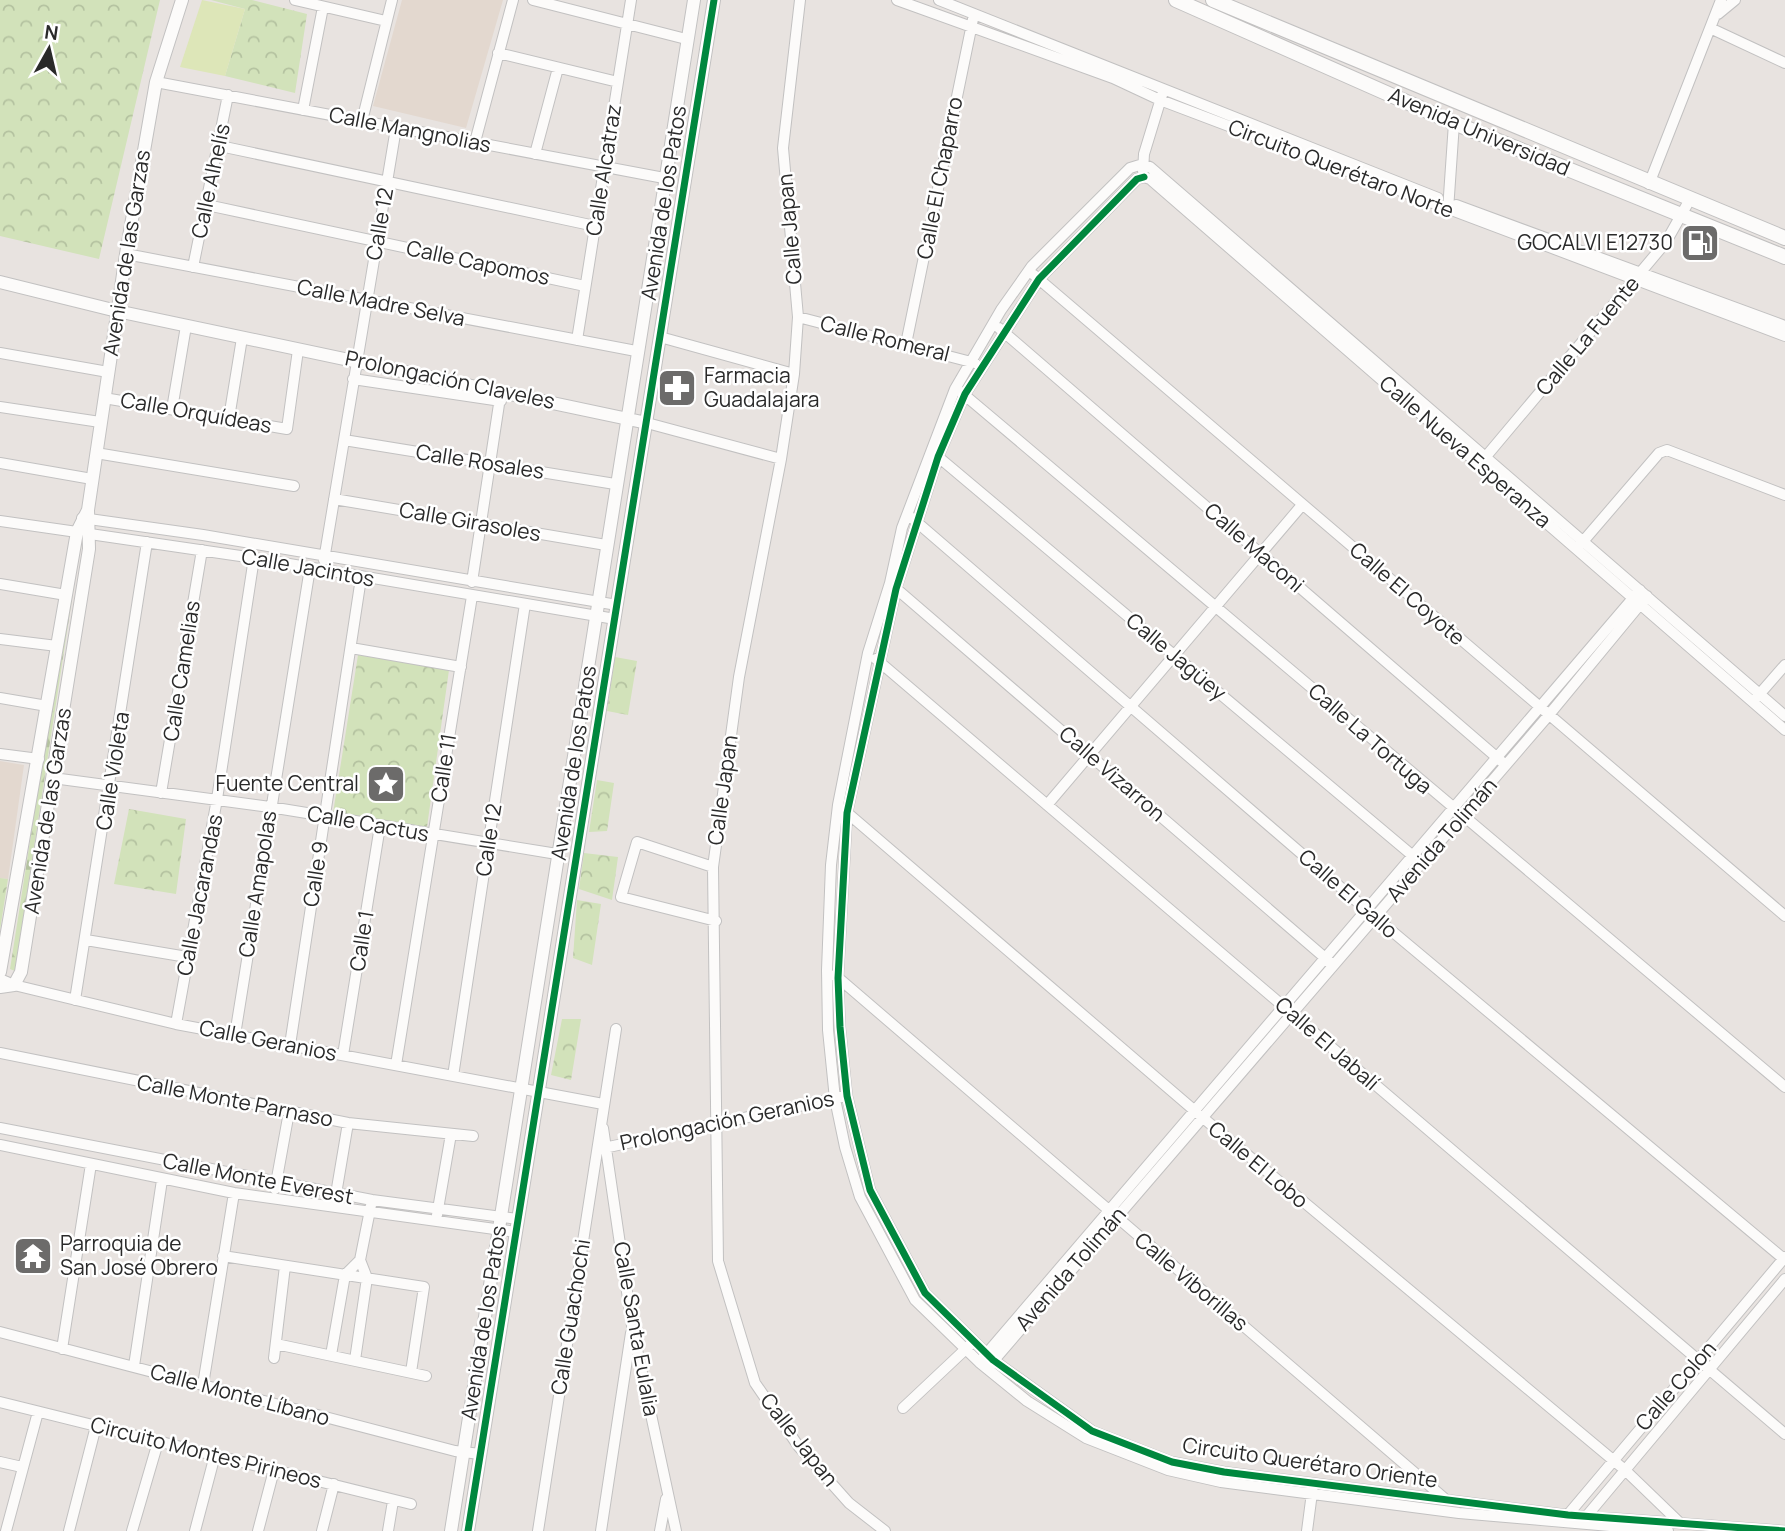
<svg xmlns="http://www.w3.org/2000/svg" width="1785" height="1531" font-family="Manrope,sans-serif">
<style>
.education{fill:#e3d8cf}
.forest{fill:url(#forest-firs)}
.park{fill:url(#park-crowns)}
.pitch{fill:#dde6b8}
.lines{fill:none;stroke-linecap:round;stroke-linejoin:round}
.minor-casing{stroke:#c2c1c1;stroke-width:12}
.tertiary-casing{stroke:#c2c1c1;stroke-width:14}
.secondary-casing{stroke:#c2c1c1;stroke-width:16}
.minor{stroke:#fcfbfa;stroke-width:10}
.tertiary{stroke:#fcfbfa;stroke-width:12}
.secondary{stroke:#fcfbfa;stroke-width:14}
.cycleway-casing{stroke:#fff;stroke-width:11}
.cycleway{stroke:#00873e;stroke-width:7}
.labels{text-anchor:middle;stroke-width:5;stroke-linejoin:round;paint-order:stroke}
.street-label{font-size:21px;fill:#2a2a2a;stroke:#fff}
.poi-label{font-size:21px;fill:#2a2a2a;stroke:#fff;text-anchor:end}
</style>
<defs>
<pattern id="forest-firs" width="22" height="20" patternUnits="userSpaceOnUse" patternTransform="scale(1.75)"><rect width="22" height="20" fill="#d2e2ba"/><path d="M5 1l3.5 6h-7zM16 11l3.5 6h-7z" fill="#b4c2a0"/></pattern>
<pattern id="park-crowns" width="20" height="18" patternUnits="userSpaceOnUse" patternTransform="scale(1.75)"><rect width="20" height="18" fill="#d2e2ba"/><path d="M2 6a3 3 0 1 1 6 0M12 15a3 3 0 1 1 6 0" fill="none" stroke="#b4c2a0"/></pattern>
</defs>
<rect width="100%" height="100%" fill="#e8e3e0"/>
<!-- education -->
<path class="education" d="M 402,0 L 503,0 L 466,128 L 373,106 Z
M 0,761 L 24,765 L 8,879 L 0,878 Z"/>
<!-- forest -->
<path class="forest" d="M 72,573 L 76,573 L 15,971 L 10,969 Z"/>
<!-- park -->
<path class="park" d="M 0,0 L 160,0 L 99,259 L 0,236 Z
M 211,0 L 252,0 L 307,14 L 295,93 L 225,76 L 245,9 Z
M 358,655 L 449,670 L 427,827 L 333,813 Z
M 615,657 L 637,661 L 628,715 L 607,711 Z
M 597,780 L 614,783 L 607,831 L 589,832 Z
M 129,809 L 186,819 L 176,894 L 114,884 Z
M 584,853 L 618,857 L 612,900 L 579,889 Z
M 0,878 L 8,879 L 0,930 Z
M 577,900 L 601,904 L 592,965 L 573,958 Z
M 562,1019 L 581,1019 L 571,1080 L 551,1075 Z"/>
<!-- pitch -->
<path class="pitch" d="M 202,0 L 245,9 L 225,76 L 180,67 Z"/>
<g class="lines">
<!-- minor casing -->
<g class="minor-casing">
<path id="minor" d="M 295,0 L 386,21
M 533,0 L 686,39
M 800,0 L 783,148 L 798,317 L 794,374 L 781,459 L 739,677 L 713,867 L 718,1261 L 755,1383 L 799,1447 L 849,1503 L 885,1531
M 897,0 L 1113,78 L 1160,100 L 1785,336
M 939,0 L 1438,198
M 1718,14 L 1735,0
M 1710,28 L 1785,63
M 498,53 L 618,82
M 156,82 L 664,178
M 303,110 L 323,7
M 362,121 L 392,0
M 475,142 L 513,0
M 220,146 L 595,226
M 535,154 L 558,68
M 1143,164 L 1130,168 L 1032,266 L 1001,310 L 955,389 L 902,528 L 890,583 L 868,653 L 838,805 L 831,865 L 827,970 L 828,1030 L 835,1099 L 845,1147 L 860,1197 L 915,1300 L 979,1362 L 1027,1401 L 1086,1438 L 1168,1470 L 1221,1482 L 1459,1513 L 1668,1531
M 1143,164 L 1150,167 L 1785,716
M 1143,171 L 1144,154 L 1162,95
M 1144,177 L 1137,179 L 1039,279 L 965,394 L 938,457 L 896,589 L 847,813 L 838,978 L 840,1027 L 847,1096 L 870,1190 L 925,1293 L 993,1360 L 1092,1431 L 1172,1462 L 1224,1472 L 1568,1515 L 1785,1531
M 1144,177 L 1150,179 L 1785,730
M 1649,184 L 1721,0
M 207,205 L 585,286
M 1456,205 L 1785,326
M 1448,210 L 1454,123
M 126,254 L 636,351
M 193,267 L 228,95
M 1034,275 L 1785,916
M 798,317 L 975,363
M 999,328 L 1501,761
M 660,337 L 794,374
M 577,340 L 631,0
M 906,344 L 973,19
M 0,353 L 108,372
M 353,379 L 501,401
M 961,392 L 1785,1087
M 104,398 L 287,429 L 298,350
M 0,407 L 100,422
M 172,409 L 186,326
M 229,418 L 242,338
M 647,423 L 781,459
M 344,440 L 615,484
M 96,453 L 294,486
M 936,455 L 1419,861
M 1483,460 L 1666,242 L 1689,201
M 0,463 L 92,479
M 334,499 L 606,545
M 82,518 L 203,535 L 617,605
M 912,518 L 1375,917 L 1785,1260
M 0,521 L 77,532
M 90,534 L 254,558 L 615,619
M 1580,545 L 1659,453 L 1667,450 L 1785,495
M 324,560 L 396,128
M 472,582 L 501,391
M 0,584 L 66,595
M 892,585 L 1331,963
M 0,639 L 57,646
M 351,648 L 461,667
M 876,659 L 1785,1434
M 1757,697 L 1785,665
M 0,698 L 47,706
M 0,754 L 39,759
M 53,778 L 270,807 L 557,854
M 161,793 L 202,550
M 1047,805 L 1302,505
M 844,810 L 1202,1117 L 1625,1470 L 1680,1523
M 713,867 L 637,842 L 621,897 L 716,921
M 86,940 L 187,957
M 835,975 L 1444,1498
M 0,979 L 14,985 L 176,1024 L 603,1104
M 75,1000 L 147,542
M 176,1024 L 217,799 L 254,558
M 235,1035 L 310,568
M 290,1045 L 361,578
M 0,1053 L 348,1123 L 473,1136
M 343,1055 L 380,826
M 396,1065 L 472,596
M 453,1076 L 525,604
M 0,1128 L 372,1200 L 518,1219
M 603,1128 L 632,1326 L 676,1531
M 0,1145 L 234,1193 L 516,1232
M 604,1148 L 841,1097
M 275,1189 L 289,1112
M 335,1200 L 348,1123
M 437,1215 L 451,1134
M 223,1256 L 424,1287 L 411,1372
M 0,1332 L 455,1451 L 480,1454
M 276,1344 L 426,1376
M 62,1349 L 91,1164
M 331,1355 L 345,1275 L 360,1260
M 274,1358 L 285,1266
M 982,1359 L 1640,590
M 355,1360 L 367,1278 L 360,1260 L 371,1205
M 134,1366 L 162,1180
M 989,1366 L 1548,716 L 1647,596
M 203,1385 L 234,1193
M 0,1402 L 411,1504
M 903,1408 L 970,1345
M 0,1462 L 22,1467
M 1566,1517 L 1785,1257
M 1585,1518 L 1785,1279
M 6,1531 L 38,1412
M 69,1531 L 96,1426
M 132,1531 L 158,1442
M 195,1531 L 215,1455
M 258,1531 L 274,1470
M 322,1531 L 334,1484
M 388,1531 L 393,1501
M 538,1531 L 616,1029
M 601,1531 L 631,1333
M 660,1531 L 666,1499
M 1307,1531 L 1313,1485"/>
</g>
<!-- tertiary casing -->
<g class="tertiary-casing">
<path id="tertiary" d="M 0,282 L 117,311 L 647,423
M 0,972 L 77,532 L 88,510
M 0,987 L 14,985 L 21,972 L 89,549 L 88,510 L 126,254 L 156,82 L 182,0
M 451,1531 L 694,0
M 468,1531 L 714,0"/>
</g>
<!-- secondary casing -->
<g class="secondary-casing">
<path id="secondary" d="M 1176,0 L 1454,123 L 1785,257
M 1213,0 L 1785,238"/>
</g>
<!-- minor -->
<use href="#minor" class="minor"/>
<!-- tertiary -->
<use href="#tertiary" class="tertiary"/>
<!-- secondary -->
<use href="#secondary" class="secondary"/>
<!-- cycleway casing -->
<g class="cycleway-casing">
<path id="cycleway" d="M 1144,177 L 1137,179 L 1039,279 L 965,394 L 938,457 L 896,589 L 847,813 L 838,978 L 840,1027 L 847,1096 L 870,1190 L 925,1293 L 993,1360 L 1092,1431 L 1172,1462 L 1224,1472 L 1568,1515 L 1785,1531
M 468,1531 L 714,0"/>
</g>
<!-- cycleway -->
<use href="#cycleway" class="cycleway"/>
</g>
<!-- icons -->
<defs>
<g id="fuel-square" transform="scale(2.0125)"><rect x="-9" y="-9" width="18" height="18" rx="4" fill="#6c6b6a" stroke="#fff"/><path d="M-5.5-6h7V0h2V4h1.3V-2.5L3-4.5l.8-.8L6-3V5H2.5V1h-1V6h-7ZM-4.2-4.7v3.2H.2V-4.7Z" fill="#fff"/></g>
<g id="pharmacy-square" transform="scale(2.0125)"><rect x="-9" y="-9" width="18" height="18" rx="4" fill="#6c6b6a" stroke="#fff"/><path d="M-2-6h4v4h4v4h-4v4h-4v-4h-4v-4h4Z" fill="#fff"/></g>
<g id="sight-square" transform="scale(2.0125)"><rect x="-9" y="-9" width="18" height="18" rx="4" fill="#6c6b6a" stroke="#fff"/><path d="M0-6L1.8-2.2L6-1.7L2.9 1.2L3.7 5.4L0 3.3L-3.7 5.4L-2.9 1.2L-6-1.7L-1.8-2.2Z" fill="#fff"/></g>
<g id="temple-square" transform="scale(2.0125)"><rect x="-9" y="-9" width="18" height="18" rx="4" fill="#6c6b6a" stroke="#fff"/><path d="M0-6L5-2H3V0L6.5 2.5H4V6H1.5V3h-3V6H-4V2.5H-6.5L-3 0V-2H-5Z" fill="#fff"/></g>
</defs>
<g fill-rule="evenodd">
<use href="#fuel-square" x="1700" y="243"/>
<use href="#pharmacy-square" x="677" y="388"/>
<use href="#sight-square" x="386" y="784"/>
<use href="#temple-square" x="33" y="1256"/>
</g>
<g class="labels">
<!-- street labels -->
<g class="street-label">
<text transform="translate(410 130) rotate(11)" y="7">Calle Mangnolias</text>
<text transform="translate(1479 132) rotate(23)" y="7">Avenida Universidad</text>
<text transform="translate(1341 169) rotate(21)" y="7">Circuito Querétaro Norte</text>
<text transform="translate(604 170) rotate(-81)" y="7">Calle Alcatraz</text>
<text transform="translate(940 178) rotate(-79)" y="7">Calle El Chaparro</text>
<text transform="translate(211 181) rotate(-78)" y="7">Calle Alhelís</text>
<text transform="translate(664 203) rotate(-81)" y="7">Avenida de los Patos</text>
<text transform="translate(380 224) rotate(-80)" y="7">Calle 12</text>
<text transform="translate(790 229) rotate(-95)" y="7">Calle Japan</text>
<text transform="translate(127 253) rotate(-81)" y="7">Avenida de las Garzas</text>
<text transform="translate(478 263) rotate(12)" y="7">Calle Capomos</text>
<text transform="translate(381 303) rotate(11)" y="7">Calle Madre Selva</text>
<text transform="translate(1588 336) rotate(-50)" y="7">Calle La Fuente</text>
<text transform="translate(885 339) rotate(14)" y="7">Calle Romeral</text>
<text transform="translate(450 380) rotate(12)" y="7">Prolongación Claveles</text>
<text transform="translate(196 413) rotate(10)" y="7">Calle Orquídeas</text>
<text transform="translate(1465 452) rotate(41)" y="7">Calle Nueva Esperanza</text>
<text transform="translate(480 462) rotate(9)" y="7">Calle Rosales</text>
<text transform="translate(470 522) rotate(10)" y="7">Calle Girasoles</text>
<text transform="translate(1254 548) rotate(41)" y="7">Calle Maconi</text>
<text transform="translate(308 568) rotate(10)" y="7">Calle Jacintos</text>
<text transform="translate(1407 594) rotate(41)" y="7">Calle El Coyote</text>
<text transform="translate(1176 657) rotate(40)" y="7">Calle Jagüey</text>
<text transform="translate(182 671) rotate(-81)" y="7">Calle Camelias</text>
<text transform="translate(1370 739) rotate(41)" y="7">Calle La Tortuga</text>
<text transform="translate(574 763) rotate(-81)" y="7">Avenida de los Patos</text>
<text transform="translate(444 768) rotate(-81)" y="7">Calle 11</text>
<text transform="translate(113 771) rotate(-81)" y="7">Calle Violeta</text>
<text transform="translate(1112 774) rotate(41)" y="7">Calle Vizarron</text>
<text transform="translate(723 790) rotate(-82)" y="7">Calle Japan</text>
<text transform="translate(48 811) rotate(-81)" y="7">Avenida de las Garzas</text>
<text transform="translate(368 824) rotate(10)" y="7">Calle Cactus</text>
<text transform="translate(489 840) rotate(-81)" y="7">Calle 12</text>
<text transform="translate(1442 840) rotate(-49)" y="7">Avenida Tolimán</text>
<text transform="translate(316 874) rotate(-81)" y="7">Calle 9</text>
<text transform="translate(258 884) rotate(-81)" y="7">Calle Amapolas</text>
<text transform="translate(1348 894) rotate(41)" y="7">Calle El Gallo</text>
<text transform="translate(200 895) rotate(-79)" y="7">Calle Jacarandas</text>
<text transform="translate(362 941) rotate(-81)" y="7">Calle 1</text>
<text transform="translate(268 1041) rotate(11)" y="7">Calle Geranios</text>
<text transform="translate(1327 1044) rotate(41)" y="7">Calle El Jabalí</text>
<text transform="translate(235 1101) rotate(11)" y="7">Calle Monte Parnaso</text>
<text transform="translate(727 1121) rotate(-12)" y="7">Prolongación Geranios</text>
<text transform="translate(1258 1165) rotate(40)" y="7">Calle El Lobo</text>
<text transform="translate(258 1179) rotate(11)" y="7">Calle Monte Everest</text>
<text transform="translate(1071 1269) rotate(-49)" y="7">Avenida Tolimán</text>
<text transform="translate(1191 1282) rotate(40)" y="7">Calle Viborillas</text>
<text transform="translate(571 1317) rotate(-81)" y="7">Calle Guachochi</text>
<text transform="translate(484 1323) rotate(-81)" y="7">Avenida de los Patos</text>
<text transform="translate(636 1329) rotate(80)" y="7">Calle Santa Eulalia</text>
<text transform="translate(1676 1386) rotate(-49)" y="7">Calle Colon</text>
<text transform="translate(240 1395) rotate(15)" y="7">Calle Monte Líbano</text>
<text transform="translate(799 1440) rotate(52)" y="7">Calle Japan</text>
<text transform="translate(206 1453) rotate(14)" y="7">Circuito Montes Pirineos</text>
<text transform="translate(1310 1463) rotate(8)" y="7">Circuito Querétaro Oriente</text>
</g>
<!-- poi labels -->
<g class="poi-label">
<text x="1673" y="250">GOCALVI E12730</text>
<text x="704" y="383" text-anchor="start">Farmacia<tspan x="704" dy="24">Guadalajara</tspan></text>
<text x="359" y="791">Fuente Central</text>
<text x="60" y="1251" text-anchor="start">Parroquia de<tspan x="60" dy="24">San José Obrero</tspan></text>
</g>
</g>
<!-- north arrow -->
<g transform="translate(49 49) rotate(8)" stroke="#ffffff" stroke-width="5" paint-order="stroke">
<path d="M0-5L12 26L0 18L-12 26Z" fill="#2a2a2a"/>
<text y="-10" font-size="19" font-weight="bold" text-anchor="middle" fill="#2a2a2a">N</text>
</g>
</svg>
